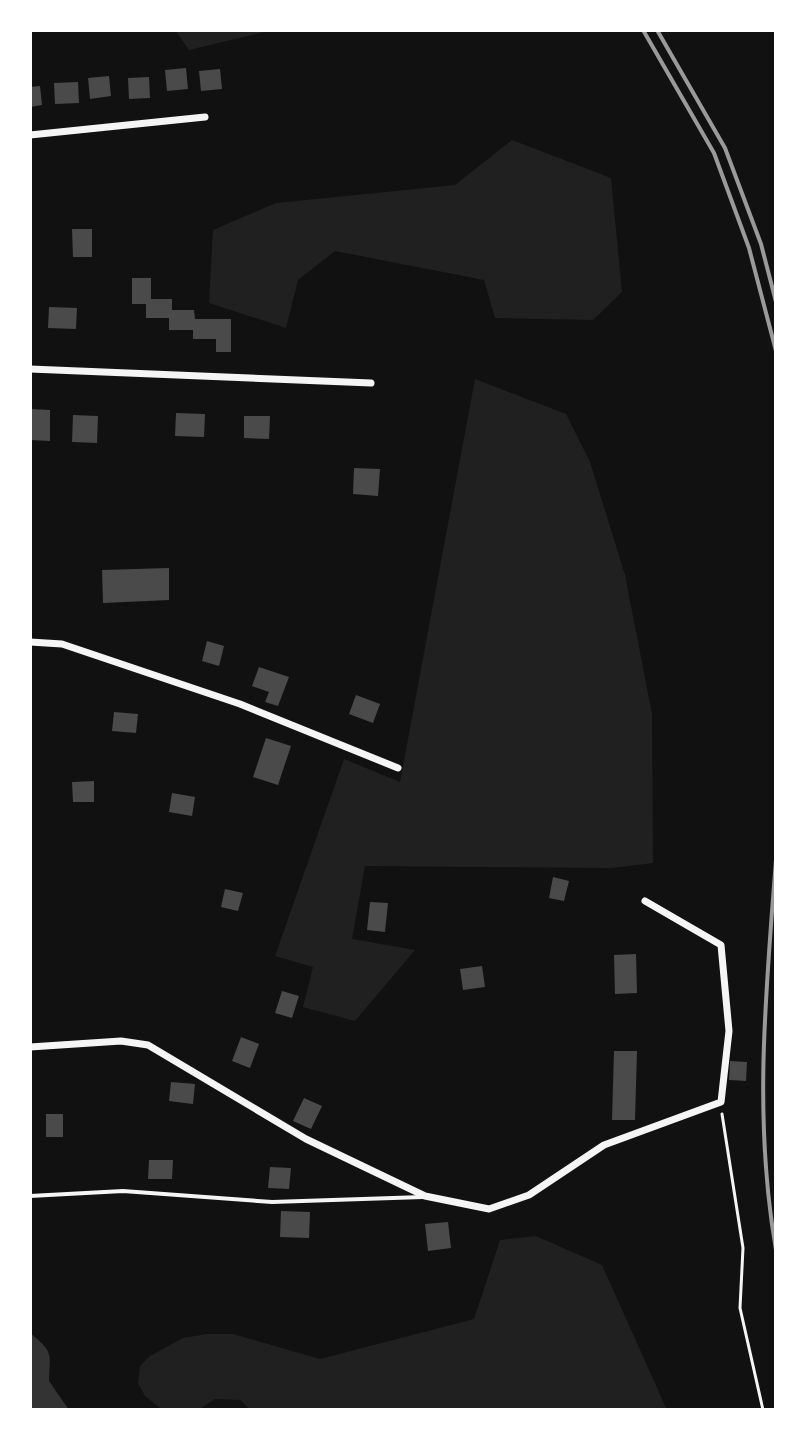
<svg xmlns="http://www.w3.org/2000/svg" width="806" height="1440" font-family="Barlow,sans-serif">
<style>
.green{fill:#202020}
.water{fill:#333}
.building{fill:#4a4a4a}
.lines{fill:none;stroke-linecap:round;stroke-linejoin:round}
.path{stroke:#f5f5f5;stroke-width:3}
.service{stroke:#f5f5f5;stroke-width:4}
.minor{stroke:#f5f5f5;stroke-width:7}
.rail{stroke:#9a9a9a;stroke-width:4}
</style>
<rect width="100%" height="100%" fill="#111"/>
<!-- green -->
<path class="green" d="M 175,30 L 273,30 L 189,50 Z
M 512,140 L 611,178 L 622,292 L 593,320 L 495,318 L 484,280 L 335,251 L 298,280 L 286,328 L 209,303 L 213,230 L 276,203 L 455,185 Z
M 475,379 L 566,414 L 590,462 L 625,575 L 652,714 L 653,863 L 612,868 L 365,866 L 352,939 L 415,950 L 355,1021 L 303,1007 L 313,967 L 275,956 L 344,759 L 400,782 Z
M 536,1236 L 602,1265 L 667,1410 L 251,1410 L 240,1400 L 215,1399 L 198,1410 L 160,1408 L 145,1396 L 138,1383 L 140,1366 L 150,1356 L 183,1338 L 207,1334 L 233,1334 L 320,1359 L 474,1319 L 500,1240 Z"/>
<!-- water -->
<path class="water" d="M 30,1333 C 54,1353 50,1352 49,1381 L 69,1410 L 30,1410 Z"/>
<!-- building -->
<path class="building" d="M 186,68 L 188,89 L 167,91 L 165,70 Z
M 220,69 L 222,89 L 201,91 L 199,71 Z
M 109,76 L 111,96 L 90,99 L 88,78 Z
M 149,77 L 150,98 L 129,99 L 128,78 Z
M 78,82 L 79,103 L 55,104 L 54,83 Z
M 40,86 L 42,105 L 30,107 L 30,87 Z
M 72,229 L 92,229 L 92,257 L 73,257 Z
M 132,278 L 151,278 L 151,299 L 172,299 L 172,310 L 194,310 L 195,319 L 231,319 L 231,352 L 216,352 L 216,339 L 193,339 L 193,330 L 169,330 L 169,318 L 146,318 L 146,304 L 132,304 Z
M 49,307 L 77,308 L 76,329 L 48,328 Z
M 30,409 L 50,410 L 50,441 L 30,440 Z
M 176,413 L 205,414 L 204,437 L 175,436 Z
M 73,415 L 98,416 L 97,443 L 72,442 Z
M 244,416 L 270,416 L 269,439 L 244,438 Z
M 354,468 L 380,469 L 378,496 L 353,494 Z
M 169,568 L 169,600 L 103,603 L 102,570 Z
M 207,641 L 224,646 L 219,666 L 202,661 Z
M 259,667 L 289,677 L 278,706 L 265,702 L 269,692 L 252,686 Z
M 356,695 L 380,704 L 373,723 L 349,714 Z
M 114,712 L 138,714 L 136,733 L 112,731 Z
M 266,738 L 291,746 L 278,785 L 253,777 Z
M 94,781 L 94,802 L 73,802 L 72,782 Z
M 172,793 L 195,797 L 192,816 L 169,812 Z
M 553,877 L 569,881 L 564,901 L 549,898 Z
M 225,889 L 243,893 L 238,911 L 221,907 Z
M 370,902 L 388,903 L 385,932 L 367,930 Z
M 636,954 L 637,993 L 615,994 L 614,955 Z
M 482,966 L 485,987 L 463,990 L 460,969 Z
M 282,991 L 299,996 L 292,1018 L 275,1013 Z
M 241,1037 L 259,1044 L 250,1068 L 232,1061 Z
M 614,1051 L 637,1051 L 635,1120 L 612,1120 Z
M 730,1061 L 747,1062 L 746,1081 L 729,1080 Z
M 171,1082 L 195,1084 L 193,1104 L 169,1101 Z
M 304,1098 L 322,1106 L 311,1129 L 293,1121 Z
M 46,1114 L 63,1114 L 63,1137 L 46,1137 Z
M 149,1160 L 173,1160 L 172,1179 L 148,1179 Z
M 270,1167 L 291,1168 L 289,1189 L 268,1188 Z
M 281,1211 L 310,1212 L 309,1238 L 280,1237 Z
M 448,1222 L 451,1248 L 428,1251 L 425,1224 Z"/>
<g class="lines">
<!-- path -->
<path class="path" d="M 722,1114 L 743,1248 L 740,1308 L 763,1410"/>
<!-- service -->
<path class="service" d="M 30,1196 L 123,1191 L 272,1202 L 423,1197"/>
<!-- minor -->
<path class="minor" d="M 30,135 L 205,117
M 30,369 L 371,383
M 30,642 L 62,644 L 240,704 L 398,768
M 30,1047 L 121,1041 L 148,1045 L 306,1139 L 425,1196 L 489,1209 L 529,1195 L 604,1145 L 721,1102 L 729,1031 L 721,945 L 645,901"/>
<!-- rail -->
<path class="rail" d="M 643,30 L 714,153 L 749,248 L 776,351
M 657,30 L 725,148 L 761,244 L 776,302
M 776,860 C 766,991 753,1119 776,1250
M 776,1024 L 776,1148"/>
</g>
<!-- border -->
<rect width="806" height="1440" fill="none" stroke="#ffffff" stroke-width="64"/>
</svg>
